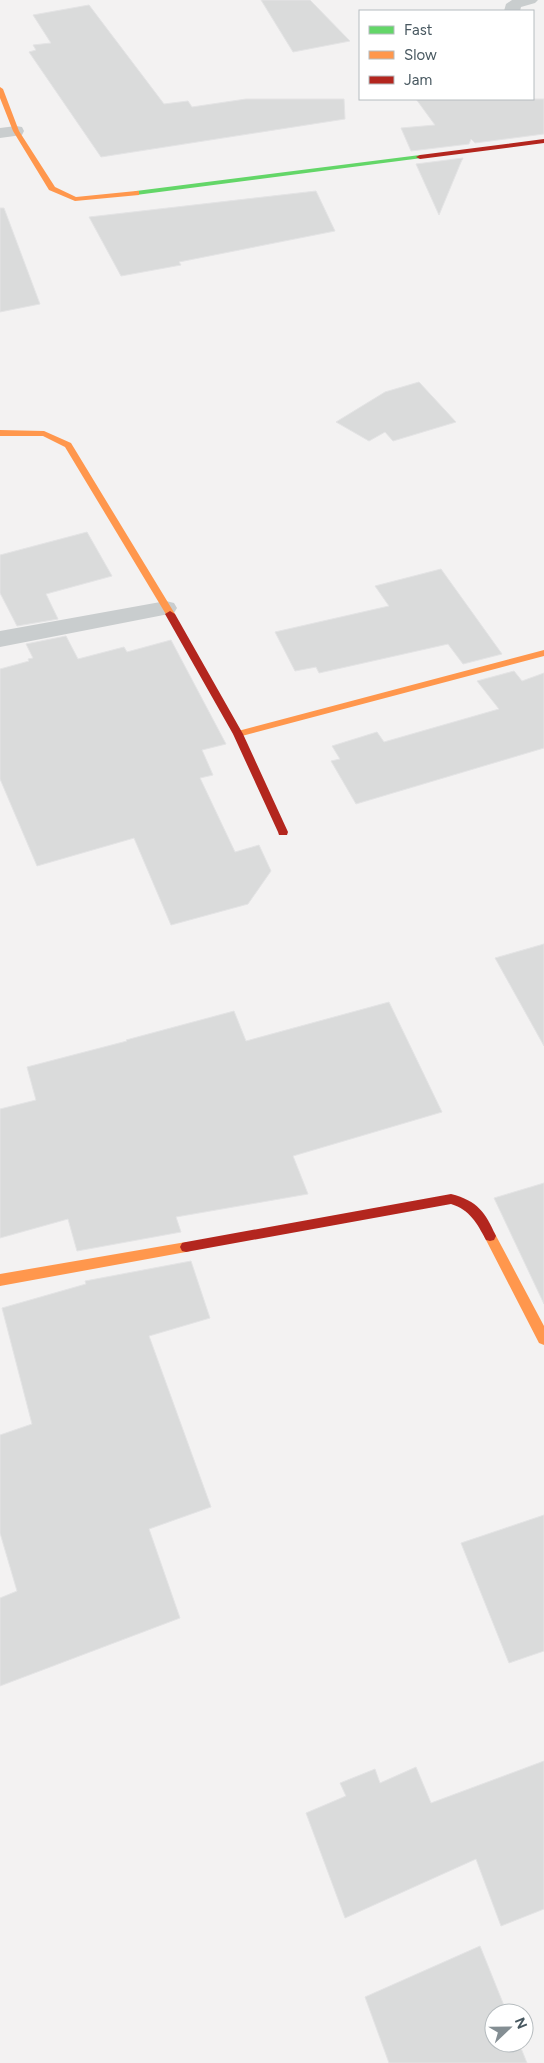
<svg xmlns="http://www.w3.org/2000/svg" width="544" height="2063" font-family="Figtree,sans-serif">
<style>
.building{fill:#dadbdb;stroke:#e4e4e5}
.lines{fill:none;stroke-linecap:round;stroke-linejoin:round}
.street{fill:#c9cdce;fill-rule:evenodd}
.fast{fill:#63d668;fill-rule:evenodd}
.slow{fill:#ff974d;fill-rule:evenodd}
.jam{fill:#b3261e;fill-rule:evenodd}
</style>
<rect width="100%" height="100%" fill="#f3f2f2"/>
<!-- building -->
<path class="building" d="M 261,0 L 310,0 L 350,41 L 293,52 Z
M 89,5 L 164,104 L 188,101 L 192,107 L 246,99 L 344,99 L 345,119 L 101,157 L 29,52 L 36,50 L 33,45 L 51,43 L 33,15 Z
M 416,99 L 544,99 L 544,134 L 475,143 L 471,139 L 469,144 L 411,151 L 401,128 L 435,125 Z
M 463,158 L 461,162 L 439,215 L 416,164 Z
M 316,191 L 335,231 L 179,262 L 181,265 L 121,276 L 89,217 Z
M 0,208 L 4,208 L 40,304 L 0,312 Z
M 419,382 L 456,422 L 393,441 L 385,432 L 369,441 L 336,422 L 385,392 Z
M 87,532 L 112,576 L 46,594 L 58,619 L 17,626 L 0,593 L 0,555 Z
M 441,569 L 502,654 L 463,664 L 448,644 L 319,673 L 316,667 L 295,671 L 275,632 L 389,606 L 375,586 Z
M 66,636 L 78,659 L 124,647 L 127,652 L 171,640 L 226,744 L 202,750 L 213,775 L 200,778 L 235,852 L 259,845 L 271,871 L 248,904 L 171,925 L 134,838 L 37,866 L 0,779 L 0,669 L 29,661 L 28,659 L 33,658 L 26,644 Z
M 514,671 L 522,681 L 544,673 L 544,748 L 356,804 L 331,761 L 340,759 L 332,746 L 377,732 L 384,742 L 499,709 L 477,681 Z
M 544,944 L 544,1046 L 495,958 Z
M 389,1002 L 442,1112 L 293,1156 L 308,1194 L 176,1217 L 181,1232 L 77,1251 L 68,1219 L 0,1238 L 0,1109 L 36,1100 L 27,1067 L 127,1041 L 126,1040 L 234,1011 L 246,1041 Z
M 544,1183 L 544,1304 L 494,1198 Z
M 191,1261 L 210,1318 L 149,1336 L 211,1507 L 149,1529 L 180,1618 L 0,1686 L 0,1598 L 17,1591 L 0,1533 L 0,1435 L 32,1424 L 2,1308 L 86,1284 L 85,1281 Z
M 544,1515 L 544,1651 L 509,1663 L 461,1543 Z
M 544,1761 L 544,1909 L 501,1926 L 476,1859 L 345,1918 L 306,1813 L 346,1796 L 340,1783 L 375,1769 L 380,1783 L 416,1767 L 431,1803 Z
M 480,1946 L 507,2013 L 494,2013 L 494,2043 L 519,2043 L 527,2063 L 389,2063 L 365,1997 Z"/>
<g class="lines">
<!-- street -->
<path class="street" d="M 512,0 L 538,0 L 535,3 L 521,7 L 520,11 L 504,11 L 506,4 Z
M 16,126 L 22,127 L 24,131 L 22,135 L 0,138 L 0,128 Z
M 166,601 L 174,603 L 177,608 L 174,613 L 0,647 L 0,631 Z"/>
<!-- fast -->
<path class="fast" d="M 420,155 L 424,157 L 422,158 L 136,195 L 132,193 L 136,191 Z"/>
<!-- slow -->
<path class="slow" d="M 0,87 L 3,89 L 19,131 L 55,187 L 76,197 L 136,191 L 139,191 L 139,195 L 75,201 L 49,190 L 13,131 L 0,98 Z
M 0,430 L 44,431 L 71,443 L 175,614 L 173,616 L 167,616 L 65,447 L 43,436 L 0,436 Z
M 544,650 L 544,656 L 238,737 L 233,734 L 238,731 Z
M 490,1231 L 494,1232 L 544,1326 L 544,1345 L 539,1343 L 486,1240 L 484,1236 L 486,1232 Z
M 186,1242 L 190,1243 L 192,1247 L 190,1251 L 186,1252 L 0,1286 L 0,1274 Z"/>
<!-- jam -->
<path class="jam" d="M 544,139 L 544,143 L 420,159 L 416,157 L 420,155 Z
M 170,611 L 175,614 L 243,734 L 288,832 L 287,835 L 279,835 L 278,832 L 233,734 L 165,614 Z
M 451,1194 C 478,1201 485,1212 496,1236 L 494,1240 L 490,1241 L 486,1240 C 477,1223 470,1210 451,1204 L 186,1252 L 182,1251 L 180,1247 L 182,1243 L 186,1242 Z"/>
</g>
<!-- legend -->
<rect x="359" y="10" width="175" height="90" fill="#ffffff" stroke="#b6bcbf"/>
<rect x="369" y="26" width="25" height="8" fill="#63d668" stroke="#b6bcbf"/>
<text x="404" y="35" font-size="15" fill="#485860">Fast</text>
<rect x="369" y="51" width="25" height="8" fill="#ff974d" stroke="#b6bcbf"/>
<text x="404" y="60" font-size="15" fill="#485860">Slow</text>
<rect x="369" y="76" width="25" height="8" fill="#b3261e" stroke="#b6bcbf"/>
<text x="404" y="85" font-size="15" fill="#485860">Jam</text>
<!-- north arrow -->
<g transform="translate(509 2028) rotate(68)"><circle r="24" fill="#ffffff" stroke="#b6bcbf"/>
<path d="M0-4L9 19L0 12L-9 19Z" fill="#848e93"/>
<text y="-8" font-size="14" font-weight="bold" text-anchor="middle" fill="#485860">N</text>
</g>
</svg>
